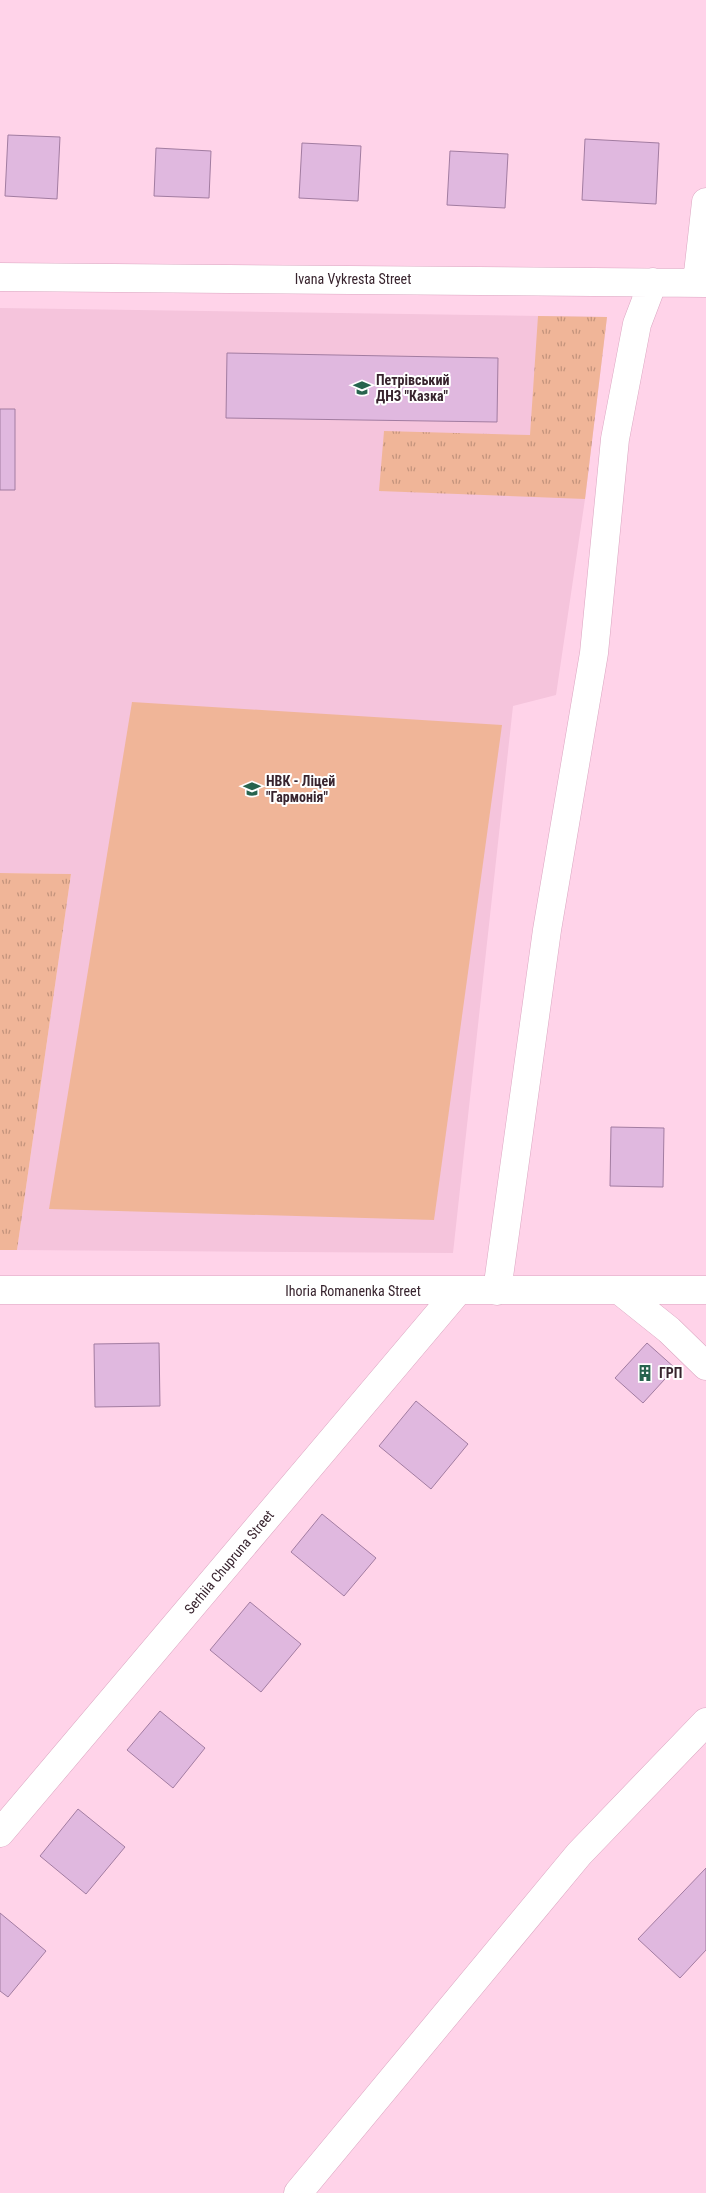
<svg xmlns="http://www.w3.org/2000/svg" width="706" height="2193" font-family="'Roboto Condensed',sans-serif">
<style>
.built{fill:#f5c4dc}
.grass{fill:url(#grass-tufts)}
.garden{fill:#f0b598}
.building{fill:#e0b8df;stroke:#a27ca1}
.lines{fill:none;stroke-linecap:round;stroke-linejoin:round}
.minor-casing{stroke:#dba6c1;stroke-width:29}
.minor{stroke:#fff;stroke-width:28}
.labels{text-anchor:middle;stroke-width:4;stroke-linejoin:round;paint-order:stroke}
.street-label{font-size:14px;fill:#38242e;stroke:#fff}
.poi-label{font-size:14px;font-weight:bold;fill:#38242e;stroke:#fff;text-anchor:start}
</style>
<defs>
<pattern id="grass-tufts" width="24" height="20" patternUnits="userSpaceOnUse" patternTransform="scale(1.25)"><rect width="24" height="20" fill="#f0b598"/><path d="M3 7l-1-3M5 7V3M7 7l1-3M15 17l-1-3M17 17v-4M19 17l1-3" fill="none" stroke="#c3937c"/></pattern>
</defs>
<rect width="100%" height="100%" fill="#ffd3e9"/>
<!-- built -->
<path class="built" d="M 0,308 L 607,317 L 585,499 L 556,695 L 513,706 L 453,1253 L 17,1250 L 71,874 L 0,873 Z"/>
<!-- grass -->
<path class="grass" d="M 538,316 L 607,317 L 585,499 L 379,491 L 384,431 L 530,435 Z
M 0,873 L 71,874 L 17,1250 L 0,1250 Z"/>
<!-- garden -->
<path class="garden" d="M 132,702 L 502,725 L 434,1220 L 49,1209 Z"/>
<!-- building -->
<path class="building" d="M 8,135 L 60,137 L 57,199 L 5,196 Z
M 585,139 L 659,143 L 656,204 L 582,200 Z
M 302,143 L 361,146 L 358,201 L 299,198 Z
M 156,148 L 211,151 L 209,198 L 154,196 Z
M 450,151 L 508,154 L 505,208 L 447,205 Z
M 227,353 L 498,358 L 497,422 L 226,418 Z
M 0,409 L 15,409 L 15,490 L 0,490 Z
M 611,1127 L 664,1128 L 663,1187 L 610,1186 Z
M 159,1343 L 160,1406 L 95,1407 L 94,1344 Z
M 647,1343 L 675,1368 L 643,1403 L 615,1378 Z
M 416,1401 L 468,1444 L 431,1489 L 379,1446 Z
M 322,1514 L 376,1558 L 344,1596 L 291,1552 Z
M 250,1602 L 301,1644 L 261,1692 L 210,1650 Z
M 160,1711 L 205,1748 L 173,1788 L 127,1750 Z
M 78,1809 L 125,1847 L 86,1894 L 40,1856 Z
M 706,1868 L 706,1950 L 680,1978 L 638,1939 Z
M 0,1913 L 46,1951 L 8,1997 L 0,1991 Z"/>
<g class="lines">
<!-- minor casing -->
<g class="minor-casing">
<path id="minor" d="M 0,277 L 706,283
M 697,282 L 706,202
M 0,1290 L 706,1290
M 619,1290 L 669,1330 L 706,1366
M 497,1291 L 547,930 L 594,653 L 615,439 L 637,324 L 653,282
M 0,1833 L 458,1291
M 298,2193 L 579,1854 L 706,1722"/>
</g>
<!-- minor -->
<use href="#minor" class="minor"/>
</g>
<!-- icons -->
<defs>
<g id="school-bare" transform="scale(1.35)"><path d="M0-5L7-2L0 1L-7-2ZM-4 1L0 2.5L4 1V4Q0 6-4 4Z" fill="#27634e" stroke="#fff" stroke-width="2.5" paint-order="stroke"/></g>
<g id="building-bare" transform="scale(1.35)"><path d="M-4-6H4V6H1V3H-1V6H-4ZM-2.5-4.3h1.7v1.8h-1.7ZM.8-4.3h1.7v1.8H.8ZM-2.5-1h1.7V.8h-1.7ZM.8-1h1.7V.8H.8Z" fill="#27634e" stroke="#fff" stroke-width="2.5" paint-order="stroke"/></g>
</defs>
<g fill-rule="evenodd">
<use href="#school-bare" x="362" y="388"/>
<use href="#school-bare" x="252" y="789"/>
<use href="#building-bare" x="645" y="1373"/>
</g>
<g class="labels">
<!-- street labels -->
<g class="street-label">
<text x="353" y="284">Ivana Vykresta Street</text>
<text x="353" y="1296">Ihoria Romanenka Street</text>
<text transform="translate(229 1562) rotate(-50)" y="5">Serhiia Chupruna Street</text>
</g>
<!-- poi labels -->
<g class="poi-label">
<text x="376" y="385">Петрівський<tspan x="376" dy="16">ДНЗ "Казка"</tspan></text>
<text x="266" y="786">НВК - Ліцей<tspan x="266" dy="16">"Гармонія"</tspan></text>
<text x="659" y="1378">ГРП</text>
</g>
</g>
</svg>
